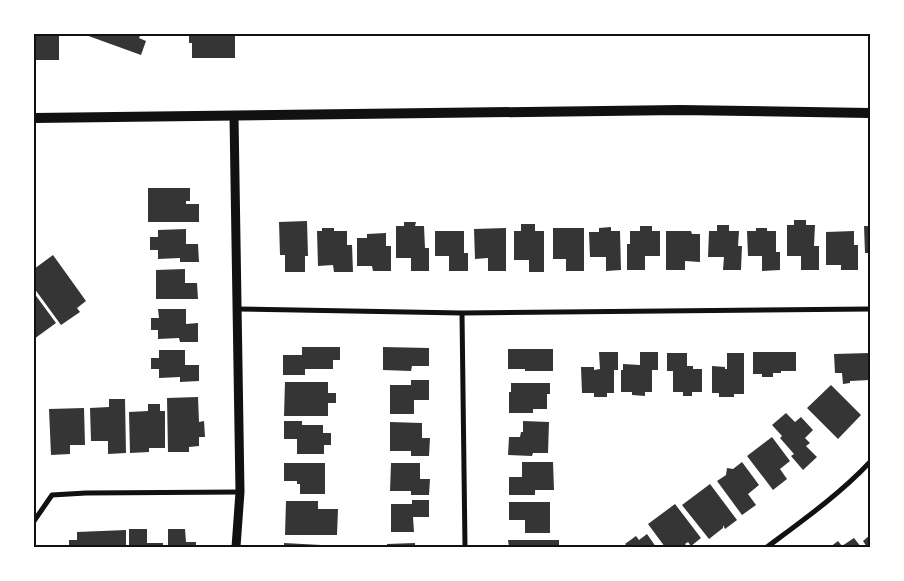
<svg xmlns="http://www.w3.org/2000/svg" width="904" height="581" font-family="'Titillium Web',sans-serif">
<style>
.building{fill:#353535}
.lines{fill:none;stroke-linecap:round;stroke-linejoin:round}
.minor{stroke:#111;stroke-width:5}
.tertiary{stroke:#111;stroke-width:9}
.secondary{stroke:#111;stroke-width:10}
.neatline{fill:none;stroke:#111;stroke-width:2}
</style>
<rect width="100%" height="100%" fill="#fff"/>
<!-- building -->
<path class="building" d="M 34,34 L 59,34 L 59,60 L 34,60 Z
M 83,34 L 141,34 L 139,38 L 146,41 L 141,55 Z
M 189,34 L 235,34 L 235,58 L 192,58 L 192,43 L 189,43 Z
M 148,188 L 190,188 L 190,201 L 186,201 L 186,204 L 199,204 L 199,222 L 148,222 Z
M 794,220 L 806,220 L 806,225 L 815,225 L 814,246 L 819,246 L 819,270 L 801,270 L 801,256 L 787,256 L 787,225 L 794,225 Z
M 307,221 L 308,256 L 305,256 L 305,272 L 285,272 L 285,255 L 280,255 L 279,222 Z
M 404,222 L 416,222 L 415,226 L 424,226 L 425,248 L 429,248 L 429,271 L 411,271 L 411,258 L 396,258 L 396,226 L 404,226 Z
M 521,224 L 535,224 L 535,231 L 544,231 L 544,272 L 529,272 L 529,260 L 514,260 L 514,231 L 521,231 Z
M 717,225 L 729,225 L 729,231 L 739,231 L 738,246 L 742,246 L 741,270 L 723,270 L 724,257 L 708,257 L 709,231 L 717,231 Z
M 640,226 L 652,226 L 652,231 L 660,231 L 660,256 L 645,256 L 645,270 L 627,270 L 627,244 L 630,244 L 630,231 L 640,231 Z
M 864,226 L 870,226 L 870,253 L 865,253 Z
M 611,227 L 611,231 L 620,231 L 621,270 L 606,271 L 606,257 L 590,257 L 589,232 L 599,232 L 599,228 Z
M 322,228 L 334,228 L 334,231 L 347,231 L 347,245 L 352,245 L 353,272 L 334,272 L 333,265 L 318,266 L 317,231 L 322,231 Z
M 506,228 L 506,271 L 488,271 L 488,258 L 475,259 L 474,229 Z
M 553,228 L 584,228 L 584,271 L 566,271 L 566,259 L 553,259 Z
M 756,228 L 767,228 L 767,231 L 776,231 L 776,252 L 780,252 L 780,270 L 762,271 L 762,256 L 748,256 L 747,231 L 756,231 Z
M 186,229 L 186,244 L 198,244 L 199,262 L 180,262 L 180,258 L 158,259 L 158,250 L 150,250 L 150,237 L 158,237 L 158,230 Z
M 435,231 L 464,231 L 464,253 L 468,253 L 468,271 L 449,271 L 449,256 L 435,256 Z
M 666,231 L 691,231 L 692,234 L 700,234 L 700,262 L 685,261 L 685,270 L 666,270 Z
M 854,231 L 854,245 L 858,245 L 858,270 L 841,270 L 841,265 L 826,265 L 826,232 Z
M 386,233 L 386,246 L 391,246 L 391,271 L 373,271 L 372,266 L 357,266 L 357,238 L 367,238 L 367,234 Z
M 53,255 L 86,301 L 77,308 L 80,312 L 61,325 L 34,288 L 34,269 Z
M 185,269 L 185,283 L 197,283 L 198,299 L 156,299 L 156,270 Z
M 34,293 L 56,323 L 34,339 Z
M 158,309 L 186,309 L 186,324 L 198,323 L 198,342 L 180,342 L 179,338 L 158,339 L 158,330 L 151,330 L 151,318 L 159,318 Z
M 302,347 L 340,347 L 340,360 L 333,360 L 333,369 L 305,369 L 305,375 L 283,375 L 283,355 L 302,355 Z
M 383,347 L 429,348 L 429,366 L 412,366 L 411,371 L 383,370 Z
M 508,349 L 553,349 L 553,371 L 525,371 L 525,369 L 508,369 Z
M 159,350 L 185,350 L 185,365 L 199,365 L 199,381 L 180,382 L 180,377 L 159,378 L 159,369 L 151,369 L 151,358 L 159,358 Z
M 599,352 L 618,352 L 618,370 L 614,370 L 614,393 L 607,393 L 607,397 L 594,397 L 594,393 L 582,393 L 581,367 L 594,367 L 594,370 L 600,369 Z
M 640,352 L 658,352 L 658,370 L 652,370 L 652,392 L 645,392 L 645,396 L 632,395 L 632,392 L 621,392 L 621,370 L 623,370 L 623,364 L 640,365 Z
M 753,352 L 796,352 L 796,371 L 781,371 L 781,373 L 773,373 L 773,377 L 762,377 L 762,374 L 753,374 Z
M 667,353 L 687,353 L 687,366 L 693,366 L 693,369 L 702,369 L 702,392 L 692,392 L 692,396 L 683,396 L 683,392 L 673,392 L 673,371 L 667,371 Z
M 727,353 L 744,353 L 744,394 L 734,394 L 734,397 L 719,397 L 719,393 L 712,393 L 712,366 L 725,367 L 725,369 L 727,369 Z
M 870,353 L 870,380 L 850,381 L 850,383 L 843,384 L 842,373 L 835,373 L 834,354 Z
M 411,380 L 429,380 L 429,400 L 414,400 L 414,414 L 390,414 L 390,385 L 411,385 Z
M 285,382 L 328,382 L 328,393 L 336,393 L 336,403 L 328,403 L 328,416 L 284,416 Z
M 511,383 L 550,383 L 550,394 L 547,394 L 547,409 L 533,409 L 533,413 L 509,413 L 509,392 L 511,392 Z
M 831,385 L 861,415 L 838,439 L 807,408 Z
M 198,397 L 199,422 L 204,421 L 205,437 L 199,437 L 199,446 L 189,447 L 189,452 L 168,452 L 167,398 Z
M 109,399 L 125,399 L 126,453 L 108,454 L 108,441 L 91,441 L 90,408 L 109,407 Z
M 148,404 L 160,404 L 160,411 L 165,411 L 165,448 L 149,448 L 149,452 L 130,453 L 129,412 L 148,411 Z
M 84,408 L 85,445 L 70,445 L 70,454 L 51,455 L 49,409 Z
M 786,413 L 795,422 L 801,417 L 813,430 L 805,438 L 810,443 L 806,446 L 817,457 L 803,470 L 791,456 L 794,454 L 780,438 L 782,436 L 772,425 Z
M 284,421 L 302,421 L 302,425 L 323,425 L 323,433 L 331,433 L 331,445 L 324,445 L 324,454 L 297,454 L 297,439 L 284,439 Z
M 523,421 L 549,422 L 548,453 L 533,453 L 532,456 L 508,455 L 509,437 L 520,437 L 521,432 L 523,432 Z
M 390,422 L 422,423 L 422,438 L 430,438 L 429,456 L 411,456 L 411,451 L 390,451 Z
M 772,437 L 790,461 L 780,469 L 787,479 L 773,490 L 747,456 Z
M 522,462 L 553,462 L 554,490 L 535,490 L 535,495 L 509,495 L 509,477 L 522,477 Z
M 742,462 L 759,485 L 748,494 L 756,505 L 742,515 L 717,481 L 726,475 L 727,468 L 733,469 Z
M 284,463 L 325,463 L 325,494 L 300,494 L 300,484 L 297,484 L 297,481 L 284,481 Z
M 391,463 L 420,463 L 420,479 L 430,479 L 429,495 L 411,495 L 411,491 L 390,491 Z
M 710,484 L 737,520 L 725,529 L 723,525 L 723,528 L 709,539 L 682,505 Z
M 412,500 L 429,500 L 429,517 L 413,517 L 414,532 L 391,532 L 391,504 L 412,504 Z
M 286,501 L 318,501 L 318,509 L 338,509 L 337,535 L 285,535 Z
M 509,502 L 550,502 L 550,533 L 525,533 L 525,520 L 509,520 Z
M 675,504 L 701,538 L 691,546 L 688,542 L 685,544 L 688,547 L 665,547 L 648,524 Z
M 129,529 L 147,529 L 147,543 L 163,543 L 163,547 L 129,547 Z
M 168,529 L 185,529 L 186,542 L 196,542 L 196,547 L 168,547 Z
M 126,530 L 126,547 L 69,547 L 69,540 L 77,540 L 77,532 Z
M 647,534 L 656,547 L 628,547 L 625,544 L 636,536 L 639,540 Z
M 870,535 L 870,547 L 867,547 L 863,541 Z
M 854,538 L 861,547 L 830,547 L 838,541 L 842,546 Z
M 508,540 L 559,540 L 559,547 L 509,547 Z
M 284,543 L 321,545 L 320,547 L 284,547 Z
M 415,543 L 415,547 L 387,547 L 387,544 Z"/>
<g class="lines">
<!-- minor -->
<path class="minor" d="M 237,309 L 462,313 L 870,309
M 462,313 L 465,547
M 34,521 L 52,495 L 86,493 L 240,492
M 767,547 C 802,521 840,494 870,462"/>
<!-- tertiary -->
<path class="tertiary" d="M 234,116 L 240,492 L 236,547"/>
<!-- secondary -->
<path class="secondary" d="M 34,118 L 680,110 L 870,113"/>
</g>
<!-- border -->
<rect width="904" height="581" fill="none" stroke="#ffffff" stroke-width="70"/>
<rect x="35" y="35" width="834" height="511" class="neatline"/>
</svg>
